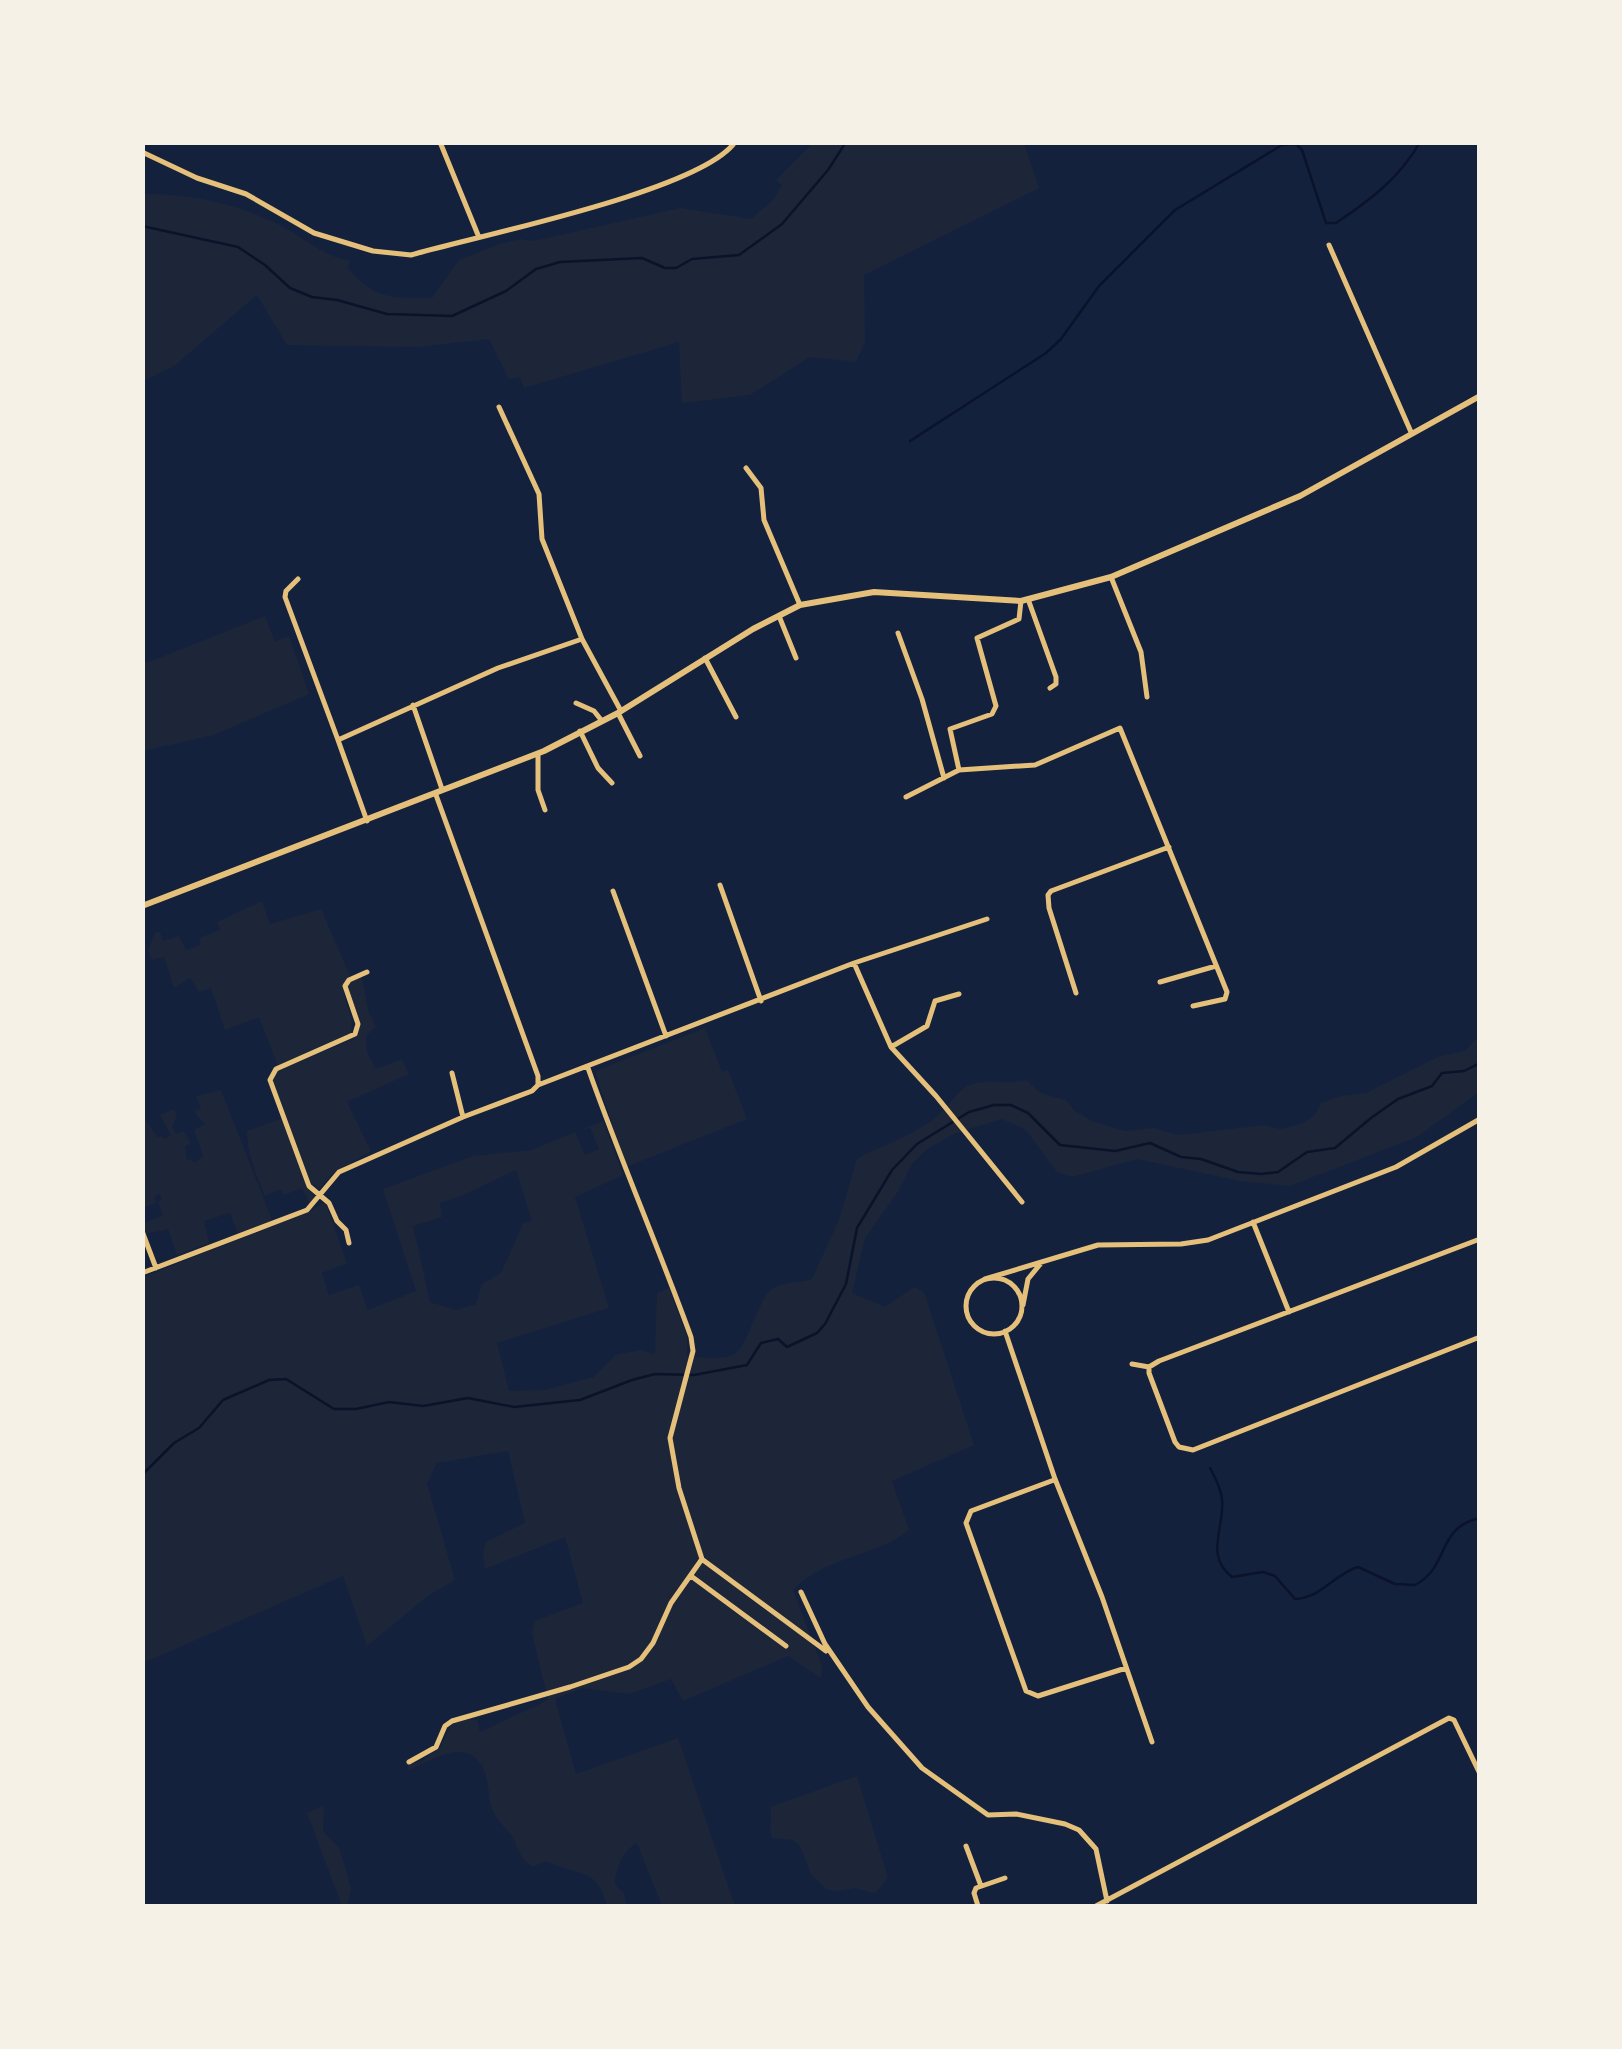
<svg xmlns="http://www.w3.org/2000/svg" width="1622" height="2049" font-family="'Noto Serif',serif">
<style>
.green{fill:#1d2539;fill-rule:evenodd}
.lines{fill:none;stroke-linecap:round;stroke-linejoin:round}
.stream{stroke:#0b132b;stroke-width:2.5}
.minor{stroke:#e5c07b;stroke-width:5}
.tertiary{stroke:#e5c07b;stroke-width:6}
</style>
<rect width="100%" height="100%" fill="#14213d"/>
<!-- green -->
<path class="green" d="M 813,143 L 1024,143 L 1039,188 L 864,275 L 865,342 L 856,362 L 810,357 L 750,395 L 682,403 L 679,342 L 524,388 L 520,377 L 509,379 L 489,339 L 417,347 L 287,345 L 257,295 L 174,366 L 143,381 L 143,194 C 191,193 244,205 287,229 C 310,242 324,256 350,261 L 348,268 C 374,300 393,298 432,298 L 459,260 L 500,244 L 521,239 L 534,241 L 680,208 L 751,219 L 774,199 L 782,185 L 776,180 Z
M 265,616 L 275,642 L 289,636 L 309,694 L 214,735 L 143,751 L 143,661 L 146,663 Z
M 262,901 L 270,924 L 321,909 L 350,976 C 333,995 359,1014 350,1036 L 278,1066 L 259,1017 L 225,1030 L 211,988 L 199,992 L 190,978 L 174,988 L 164,957 L 152,960 L 148,950 L 155,933 L 160,932 L 163,941 L 179,936 L 186,950 L 201,945 L 199,938 L 220,930 L 217,922 Z
M 362,977 L 368,1010 L 376,1027 L 366,1036 L 367,1052 L 376,1069 L 402,1059 L 409,1074 L 347,1102 L 371,1151 L 332,1174 L 319,1189 L 310,1182 L 272,1084 L 277,1071 L 356,1038 L 360,1025 L 347,988 L 351,981 Z
M 705,1028 L 722,1072 L 728,1070 L 747,1119 L 626,1167 L 595,1071 Z
M 1479,1036 L 1479,1092 L 1417,1137 L 1290,1186 L 1240,1181 L 1137,1159 L 1072,1177 L 1057,1172 L 1026,1130 L 1002,1119 L 956,1133 L 927,1149 L 912,1164 L 897,1193 L 865,1238 L 852,1293 L 885,1307 L 914,1287 L 924,1292 L 974,1445 L 892,1481 L 909,1530 C 874,1558 825,1556 793,1590 L 822,1666 L 821,1678 L 788,1656 L 683,1701 L 671,1679 L 629,1694 L 582,1688 L 555,1699 L 576,1774 L 678,1738 L 735,1906 L 662,1906 L 637,1843 C 623,1850 615,1869 615,1885 L 624,1893 L 627,1906 L 607,1906 C 597,1865 578,1877 545,1861 L 533,1867 C 520,1860 518,1847 511,1835 C 505,1827 496,1819 492,1809 C 488,1797 489,1782 484,1770 C 469,1735 432,1760 409,1770 L 407,1765 L 422,1761 L 441,1746 L 451,1725 L 465,1719 L 477,1720 L 480,1732 L 548,1700 L 532,1633 L 534,1621 L 583,1603 L 565,1537 L 485,1569 L 483,1553 L 486,1542 L 525,1523 L 508,1451 L 437,1463 L 427,1483 L 455,1580 L 429,1595 L 367,1646 L 343,1576 L 143,1663 L 142,1277 L 146,1276 L 308,1212 L 325,1202 L 347,1263 L 322,1273 L 329,1295 L 359,1285 L 368,1310 L 416,1291 L 383,1189 L 473,1156 L 532,1150 L 575,1132 L 585,1155 L 599,1149 L 590,1128 L 578,1131 L 603,1121 L 623,1175 L 575,1197 L 609,1308 L 497,1343 L 509,1391 L 544,1390 L 594,1377 L 615,1355 L 641,1350 L 655,1354 L 657,1293 L 669,1288 L 687,1337 L 687,1356 C 748,1363 737,1353 760,1307 C 763,1300 767,1292 774,1288 C 783,1282 800,1283 812,1279 L 839,1220 L 857,1159 C 882,1145 911,1136 934,1119 C 948,1109 958,1087 973,1084 C 991,1079 1008,1085 1027,1080 C 1037,1094 1050,1097 1066,1100 L 1075,1111 L 1092,1121 L 1125,1131 L 1154,1128 L 1178,1135 L 1265,1125 L 1280,1129 L 1301,1124 L 1315,1115 L 1321,1103 L 1340,1096 L 1366,1093 L 1440,1056 L 1465,1051 ZM 516,1170 L 532,1221 L 523,1224 L 501,1273 L 482,1284 L 476,1304 L 456,1310 L 430,1302 L 413,1226 L 442,1217 L 440,1203 L 459,1197 Z
M 221,1090 L 272,1220 L 238,1234 L 230,1213 L 204,1221 L 209,1243 L 177,1255 L 168,1229 L 146,1234 L 143,1224 L 163,1215 L 158,1202 L 162,1200 L 160,1194 L 154,1196 L 156,1203 L 143,1208 L 143,1121 L 146,1120 L 157,1137 L 161,1136 L 164,1139 L 171,1135 L 160,1115 L 174,1109 L 177,1115 L 172,1127 L 176,1134 L 183,1131 L 191,1143 L 185,1146 L 187,1160 L 191,1159 L 194,1163 L 203,1156 L 194,1130 L 205,1124 L 194,1112 L 201,1108 L 196,1096 Z
M 283,1118 L 307,1187 L 315,1197 L 310,1205 L 302,1188 L 284,1195 L 281,1189 L 265,1196 C 256,1174 247,1154 247,1131 Z
M 857,1776 L 888,1878 L 875,1893 L 855,1888 L 836,1891 L 826,1889 L 811,1874 L 800,1846 L 793,1840 L 772,1838 C 768,1827 773,1818 770,1807 Z
M 324,1805 L 323,1831 L 339,1848 L 343,1859 L 351,1889 L 347,1906 L 342,1906 L 307,1813 Z"/>
<g class="lines">
<!-- stream -->
<path class="stream" d="M 142,226 L 238,247 L 265,265 L 290,288 L 312,297 L 337,300 L 387,314 L 452,316 L 506,291 L 536,269 L 560,262 L 642,258 L 665,268 L 676,268 L 692,259 L 739,255 L 782,224 L 828,170 L 846,142
M 910,441 L 1046,353 L 1061,339 L 1099,286 L 1175,210 L 1282,145 L 1296,144 L 1302,150 L 1326,223 L 1336,223 C 1370,200 1399,179 1420,142
M 1210,1468 C 1215,1477 1221,1488 1222,1499 C 1225,1528 1204,1555 1232,1577 L 1263,1572 L 1275,1576 L 1295,1599 C 1323,1597 1334,1574 1358,1567 L 1395,1584 L 1415,1585 C 1450,1567 1436,1527 1480,1518
M 142,1475 L 174,1443 L 199,1428 L 223,1400 L 269,1380 L 286,1379 L 334,1409 L 356,1409 L 389,1402 L 423,1406 L 468,1398 L 514,1407 L 580,1400 L 632,1380 L 655,1374 L 694,1375 L 747,1365 L 761,1343 L 778,1339 L 787,1347 L 817,1333 L 825,1324 L 846,1284 L 857,1228 L 892,1170 L 917,1144 L 969,1112 L 994,1105 L 1011,1105 L 1028,1113 L 1060,1145 L 1115,1151 L 1150,1143 L 1181,1157 L 1201,1159 L 1238,1172 L 1261,1174 L 1278,1172 L 1307,1152 L 1335,1148 L 1371,1118 L 1398,1099 L 1432,1086 L 1442,1073 L 1464,1071 L 1480,1063"/>
<!-- minor -->
<path class="minor" d="M 440,142 L 478,235
M 142,152 L 197,178 L 246,194 L 314,233 L 373,251 L 411,255 C 476,236 701,191 735,142
M 1329,245 L 1411,432
M 499,407 L 539,494 L 542,539 L 582,639 L 621,711
M 746,468 L 761,488 L 764,520 L 800,605
M 1111,577 L 1141,652 L 1147,697
M 298,579 L 286,591 L 285,597 L 338,740
M 1028,599 L 1056,677 L 1056,684 L 1050,688
M 779,616 L 796,658
M 898,633 L 922,699 L 944,778
M 705,658 L 736,717
M 576,703 L 594,711 L 602,721
M 413,705 L 442,789
M 618,713 L 640,756
M 580,731 L 598,768 L 612,783
M 538,754 L 538,790 L 545,810
M 959,770 L 950,729 L 992,714 L 996,706 L 977,638 L 1019,619 L 1021,601
M 436,795 L 538,1076 L 538,1085
M 906,797 L 959,770 L 1035,765 L 1120,728 L 1227,992 L 1225,999 L 1193,1006
M 367,821 L 338,740 L 498,668 L 582,639
M 720,885 L 761,1001
M 613,891 L 666,1036
M 854,963 L 987,919
M 1160,982 L 1216,966
M 1076,993 L 1049,908 L 1048,895 L 1051,891 L 1169,847
M 891,1047 L 927,1026 L 935,1001 L 959,994
M 452,1073 L 463,1117
M 1253,1222 L 1289,1312
M 142,1231 L 156,1268
M 1480,1239 L 1159,1361 L 1149,1367 L 1149,1373 L 1175,1442 L 1179,1447 L 1193,1450 L 1480,1337
M 349,1243 L 346,1230 L 337,1221 L 329,1203 L 309,1186 L 270,1080 L 276,1069 L 355,1034 L 358,1024 L 345,986 L 349,980 L 367,972
M 142,1273 L 307,1210 L 339,1172 L 463,1117 L 532,1091 L 538,1085 L 854,963 L 891,1047 L 936,1096 L 1022,1202
M966 1306a28 28 0 1 1 56 0a28 28 0 1 1-56 0Z
M 985,1279 L 1098,1245 L 1181,1244 L 1208,1240 L 1396,1167 L 1480,1119
M 1023,1305 L 1028,1279 L 1042,1262
M 1005,1331 L 1055,1479 L 1102,1597 L 1152,1742
M 1132,1364 L 1149,1367
M 1054,1480 L 971,1511 L 966,1523 L 1026,1691 L 1038,1696 L 1126,1668
M 703,1560 L 826,1651
M 691,1576 L 786,1646
M 801,1592 L 825,1644 L 868,1707 L 922,1768 L 988,1815 L 1016,1814 L 1065,1824 L 1079,1830 L 1096,1849 L 1107,1901
M 409,1762 L 436,1747 L 445,1726 L 452,1721 L 570,1687 L 629,1667 L 641,1659 L 653,1643 L 671,1603 L 702,1559 L 679,1488 L 670,1438 L 693,1351 L 691,1337 C 658,1246 620,1159 588,1068
M 966,1846 L 981,1886
M 978,1906 L 974,1893 L 976,1888 L 1005,1878
M 1096,1906 L 1449,1718 L 1454,1720 L 1480,1774"/>
<!-- tertiary -->
<path class="tertiary" d="M 142,906 L 544,751 L 618,713 L 753,629 L 800,605 L 874,592 L 1021,601 L 1111,577 L 1300,496 L 1480,396"/>
</g>
<!-- border -->
<rect width="1622" height="2049" fill="none" stroke="#f6f1e7" stroke-width="290"/>
</svg>
